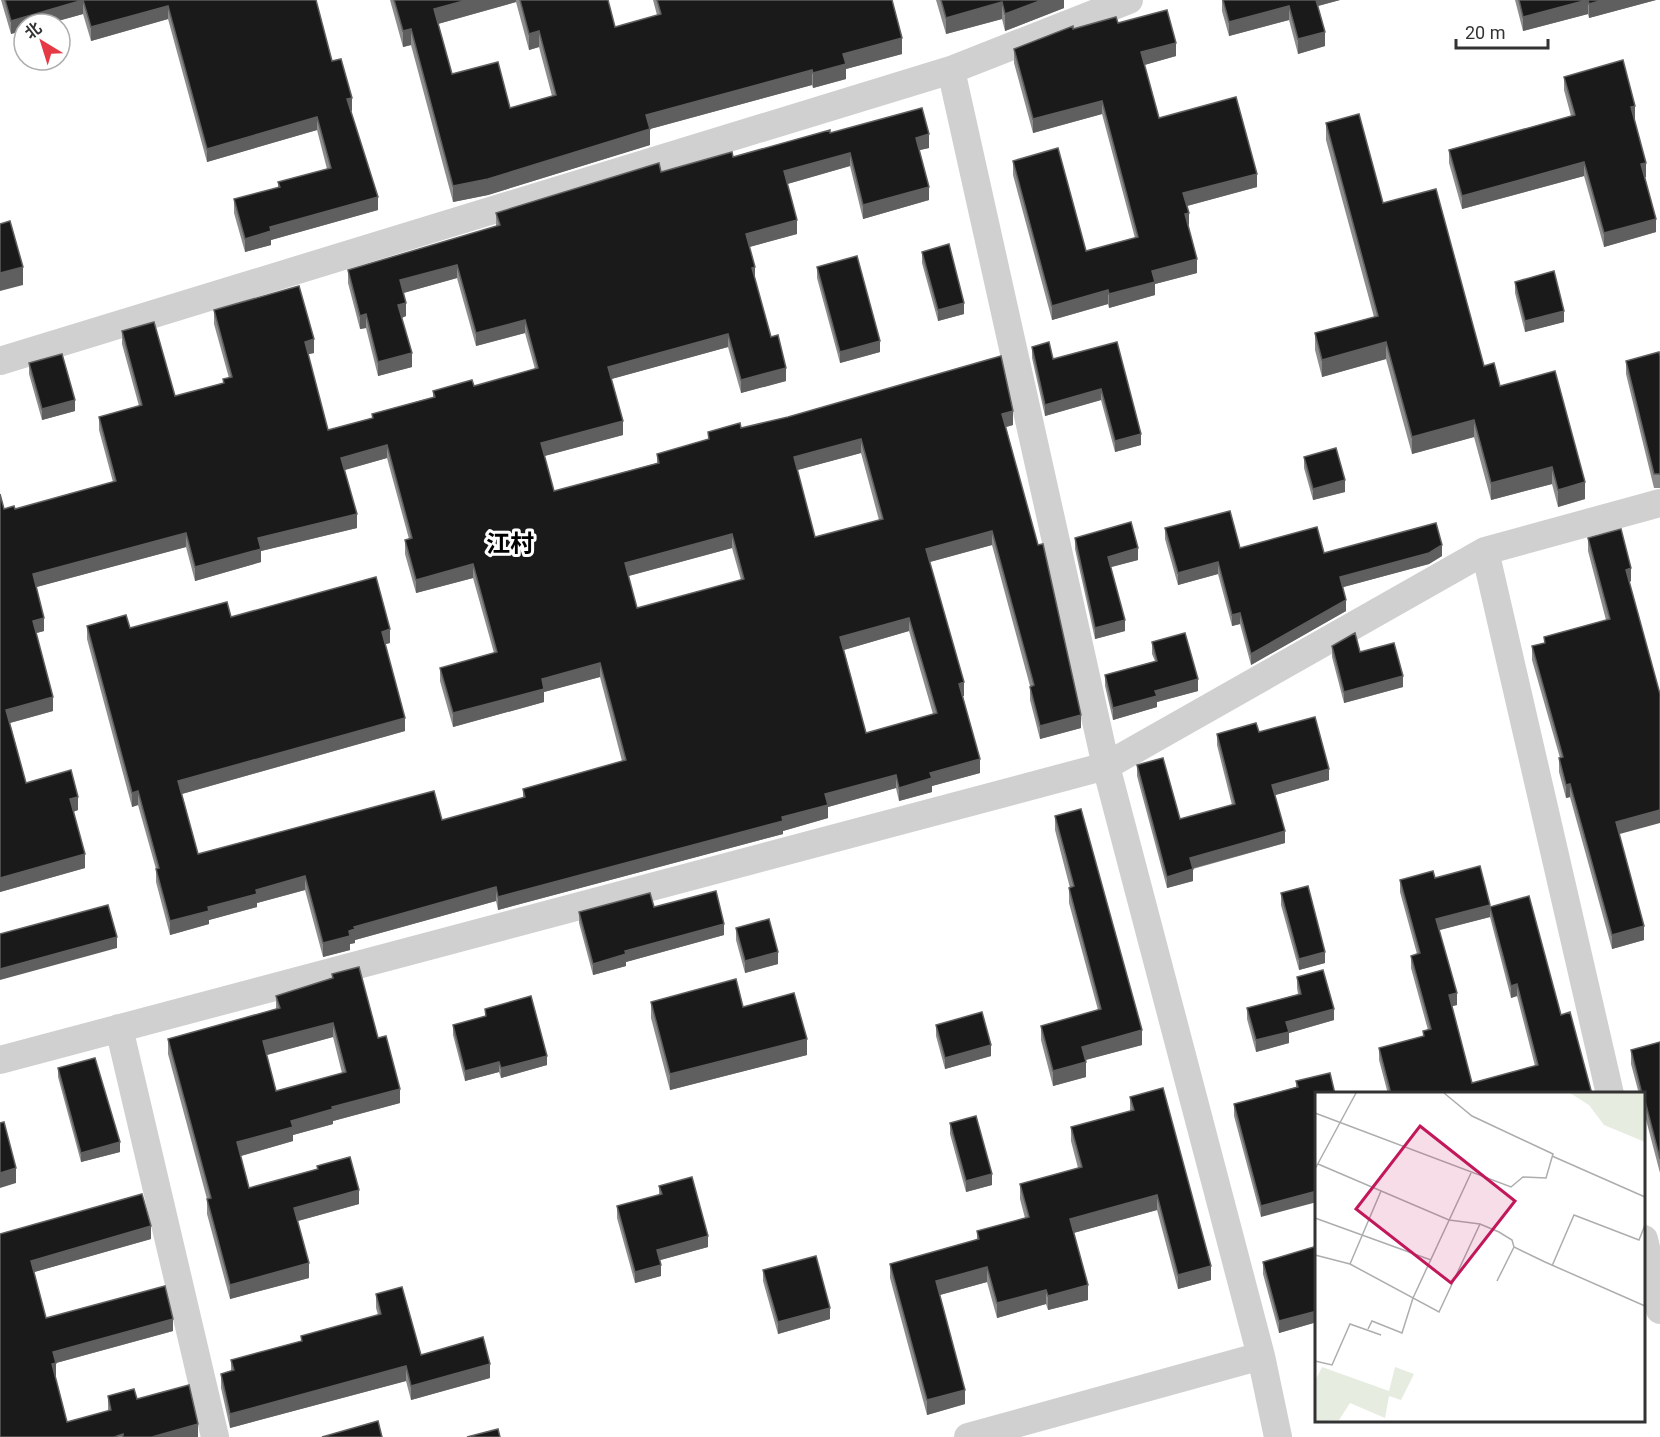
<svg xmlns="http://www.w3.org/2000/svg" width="1660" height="1437" font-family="Roboto,'Noto Sans SC',sans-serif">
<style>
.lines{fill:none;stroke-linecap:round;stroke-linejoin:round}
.street{stroke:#d0d0d0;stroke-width:28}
.wall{fill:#8c8c8c;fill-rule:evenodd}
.shaded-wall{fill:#5f5f5f}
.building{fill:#1a1a1a;stroke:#5f5f5f;stroke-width:1.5;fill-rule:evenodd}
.labels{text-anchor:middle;stroke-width:6;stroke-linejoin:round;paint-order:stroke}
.quarter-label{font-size:24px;font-weight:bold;fill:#000;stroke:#fff}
.inset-road{fill:none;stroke:#adadad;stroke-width:1.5}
.view{fill:#c2185b;fill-opacity:0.15;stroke:#c2185b;stroke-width:3}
.inset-edge{fill:none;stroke:#333;stroke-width:3}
</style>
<rect width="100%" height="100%" fill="#fff"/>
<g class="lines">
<!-- street -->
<path class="street" d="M 951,70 L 1106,766 L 1261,1356 L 1278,1437
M 0,361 L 951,70 L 1129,0
M 1485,551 L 1610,1094
M 119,1028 L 215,1437
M 0,1060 L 1106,766 L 1485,551 L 1660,503
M 1644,1239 L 1660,1310
M 968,1437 L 1261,1356"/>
</g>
<!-- wall -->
<path class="wall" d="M 1,0 L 316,0 L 332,61 L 352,111 L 351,111 L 378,210 L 271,240 L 271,245 L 245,252 L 234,213 L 234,199 L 278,188 L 278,182 L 327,169 L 317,130 L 207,162 L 168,19 L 91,41 L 83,14 L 47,24 L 24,24 L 24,30 L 11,34 Z
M 390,0 L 608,0 L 615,27 L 657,15 L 653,0 L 892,0 L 902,54 L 846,69 L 846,79 L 813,88 L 812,85 L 650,129 L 650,145 L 488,195 L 453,202 L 411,45 L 403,47 ZM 516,2 L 529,50 L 539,47 L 552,96 L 510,108 L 452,74 L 438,24 Z
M 936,0 L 1064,0 L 1064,8 L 1005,31 L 1002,19 L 946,34 Z
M 1222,0 L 1340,0 L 1318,6 L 1325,46 L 1298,54 L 1289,20 L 1229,36 L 1222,11 Z
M 1515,0 L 1656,0 L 1589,18 L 1588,14 L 1523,31 Z
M 1118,23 L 1176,56 L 1144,65 L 1159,118 L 1257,187 L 1187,206 L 1188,227 L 1197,273 L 1155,284 L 1155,295 L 1109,308 L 1108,304 L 1052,320 L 1013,175 L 1013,161 L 1086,251 L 1135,238 L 1102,114 L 1033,133 L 1014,63 L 1014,49 L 1073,29 Z
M 1564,77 L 1635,120 L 1634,120 L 1656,232 L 1604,247 L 1584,176 L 1462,209 L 1449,163 L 1449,150 L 1571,116 L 1564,90 Z
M 1326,123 L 1383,203 L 1484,366 L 1500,386 L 1585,499 L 1558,507 L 1552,484 L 1491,500 L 1474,437 L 1412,454 L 1386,359 L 1322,377 L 1315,350 L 1315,333 L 1374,317 L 1326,140 Z
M 830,133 L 929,148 L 919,150 L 929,200 L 863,219 L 850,166 L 787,184 L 797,234 L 749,247 L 755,280 L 771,337 L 786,381 L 741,393 L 728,347 L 611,379 L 623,435 L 544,456 L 554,491 L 657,463 L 657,454 L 708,440 L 708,432 L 741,428 L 1013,425 L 1006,427 L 1081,728 L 1040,739 L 1030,700 L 1030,686 L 992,545 L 930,562 L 964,696 L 963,696 L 980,773 L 932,786 L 932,792 L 899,801 L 896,788 L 828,807 L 828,818 L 783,831 L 783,834 L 498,910 L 496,901 L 355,940 L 355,943 L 350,944 L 350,950 L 323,957 L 305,890 L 257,903 L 257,907 L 209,920 L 209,924 L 170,935 L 156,882 L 156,869 L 138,805 L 132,807 L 87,639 L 87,626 L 130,628 L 231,617 L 390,643 L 385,644 L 405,731 L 182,794 L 198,854 L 442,820 L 523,798 L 523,789 L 622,761 L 600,677 L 544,692 L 544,702 L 453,727 L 440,681 L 440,668 L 494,653 L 473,578 L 416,593 L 405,554 L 405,540 L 409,539 L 387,458 L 345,470 L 357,528 L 261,551 L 261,562 L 195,581 L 186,547 L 36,587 L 44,631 L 36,633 L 53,711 L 10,723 L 26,783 L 78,810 L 73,812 L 85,868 L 0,892 L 0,494 L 4,509 L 15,509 L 113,482 L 99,430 L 99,417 L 139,406 L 122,344 L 122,331 L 175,396 L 223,383 L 223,379 L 229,378 L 214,324 L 214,310 L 314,353 L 308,354 L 328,430 L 372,418 L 372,414 L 433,397 L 433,391 L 474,386 L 535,369 L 525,333 L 476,346 L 457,278 L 403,293 L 406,316 L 402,318 L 412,367 L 378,376 L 366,328 L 360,329 L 348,283 L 348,270 L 496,226 L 496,213 L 661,172 L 733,157 ZM 861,453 L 879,520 L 815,537 L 797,470 ZM 732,548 L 741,580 L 637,608 L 628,576 ZM 909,631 L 933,714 L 866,733 L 844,650 Z
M 922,252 L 964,314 L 938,321 L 922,263 Z
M 817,267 L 880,352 L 840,363 L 817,278 Z
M 1515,282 L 1564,322 L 1525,332 L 1515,293 Z
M 1117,342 L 1141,445 L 1115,452 L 1101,400 L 1045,416 L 1032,358 L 1032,347 L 1053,359 Z
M 1660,356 L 1660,488 L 1654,488 L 1626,374 L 1626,361 Z
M 29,363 L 75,411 L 42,420 L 29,374 Z
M 1304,457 L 1345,492 L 1313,500 L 1304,468 Z
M 1165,528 L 1240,548 L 1324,553 L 1442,556 L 1429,564 L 1343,587 L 1346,611 L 1251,665 L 1240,624 L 1232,626 L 1218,574 L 1178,585 L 1165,539 Z
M 1075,538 L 1138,560 L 1110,567 L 1125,631 L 1095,639 L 1075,549 Z
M 1588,538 L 1631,581 L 1630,582 L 1619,834 L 1644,940 L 1612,949 L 1570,797 L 1566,798 L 1559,772 L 1559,758 L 1560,758 L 1532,660 L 1532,646 L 1544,643 L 1544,637 L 1606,620 L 1588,551 Z
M 1152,642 L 1198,691 L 1157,702 L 1157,707 L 1113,720 L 1105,686 L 1105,675 L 1155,661 L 1152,654 Z
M 1332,646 L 1360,652 L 1403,687 L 1344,703 L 1332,657 Z
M 1259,732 L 1329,780 L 1275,795 L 1285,843 L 1193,869 L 1193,881 L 1167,888 L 1137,776 L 1137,765 L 1180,819 L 1232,805 L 1217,745 L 1217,734 Z
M 1055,816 L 1142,1045 L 1085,1060 L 1086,1077 L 1053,1086 L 1041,1040 L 1041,1026 L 1098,1010 L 1069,903 L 1069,888 L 1070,888 L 1055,830 Z
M 1435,878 L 1490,907 L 1561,1015 L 1592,1094 L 1388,1094 L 1379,1060 L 1379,1048 L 1423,1036 L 1423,1031 L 1428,1030 L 1411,968 L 1411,956 L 1417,954 L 1400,892 L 1400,880 ZM 1490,917 L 1511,998 L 1517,996 L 1535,1066 L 1472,1083 L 1452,1006 L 1457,1005 L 1439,930 Z
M 1281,893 L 1325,963 L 1299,970 L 1281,905 Z
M 654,907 L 724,935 L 626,962 L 626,966 L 593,975 L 579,923 L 579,912 Z
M 736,928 L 778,964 L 745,973 L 736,940 Z
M 332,974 L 378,1038 L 400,1103 L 333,1121 L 333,1124 L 293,1135 L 293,1141 L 241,1156 L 249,1188 L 317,1169 L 317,1166 L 359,1204 L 298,1221 L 309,1278 L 230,1299 L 207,1214 L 207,1199 L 168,1054 L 168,1039 L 276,1009 L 276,996 L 332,978 ZM 333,1037 L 342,1073 L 276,1091 L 267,1055 Z
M 1297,977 L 1334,1020 L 1289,1033 L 1289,1043 L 1256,1052 L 1247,1019 L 1247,1008 L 1298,994 L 1297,988 Z
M 651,1002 L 743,1007 L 807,1055 L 670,1090 L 651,1018 Z
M 485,1009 L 547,1065 L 501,1078 L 499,1072 L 465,1081 L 453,1035 L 453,1025 L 485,1016 Z
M 936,1025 L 991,1056 L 945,1069 L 936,1036 Z
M 1660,1042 L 1660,1173 L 1644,1112 L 1644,1094 L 1639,1094 L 1631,1064 L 1631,1050 Z
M 58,1068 L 120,1152 L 81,1162 L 58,1077 Z
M 1330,1073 L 1261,1217 L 1234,1116 L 1234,1104 L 1296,1087 L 1296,1081 Z
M 1130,1097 L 1211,1280 L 1178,1289 L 1157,1210 L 1073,1233 L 1088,1300 L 1048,1310 L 1046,1304 L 997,1318 L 987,1282 L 940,1295 L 965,1404 L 927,1415 L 890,1278 L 890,1264 L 977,1240 L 977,1231 L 1025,1218 L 1020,1199 L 1020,1184 L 1078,1168 L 1071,1141 L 1071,1127 L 1130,1111 Z
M 950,1123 L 992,1185 L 966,1192 L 950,1134 Z
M 659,1186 L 708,1247 L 660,1260 L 661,1276 L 635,1283 L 617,1218 L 617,1206 L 659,1195 Z
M 0,1234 L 151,1239 L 34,1272 L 46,1318 L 173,1331 L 56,1363 L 56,1376 L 55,1376 L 67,1422 L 108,1411 L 108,1396 L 137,1399 L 198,1437 L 0,1437 Z
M 1317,1246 L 1317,1322 L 1279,1333 L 1263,1274 L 1263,1262 Z
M 763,1270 L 830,1319 L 778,1334 L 763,1281 Z
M 376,1294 L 421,1355 L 490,1378 L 411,1400 L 406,1381 L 230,1428 L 221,1388 L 221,1374 L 231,1371 L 231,1360 L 301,1341 L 301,1336 L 378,1315 L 376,1308 Z"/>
<!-- shaded-wall -->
<path class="shaded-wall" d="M 83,0 L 83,14 L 47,24 L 24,24 L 24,30 L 11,34 L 11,21 Z
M 467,0 L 516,0 L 516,2 L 434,25 L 434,9 Z
M 1042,0 L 1064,0 L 1064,8 L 1005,31 L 1005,14 Z
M 1314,0 L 1340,0 L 1314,7 Z
M 1588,0 L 1588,14 L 1523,31 L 1523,17 Z
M 1603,0 L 1656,0 L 1589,18 L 1589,4 Z
M 1002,2 L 1002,19 L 946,34 L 946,18 Z
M 168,6 L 168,19 L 91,41 L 91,27 Z
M 1289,6 L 1289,20 L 1229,36 L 1229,22 Z
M 411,29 L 411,45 L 403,47 L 403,31 Z
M 539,31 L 539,47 L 529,50 L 529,34 Z
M 1325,32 L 1325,46 L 1298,54 L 1298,39 Z
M 902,38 L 902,54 L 846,69 L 846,79 L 813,88 L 813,73 L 843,54 Z
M 1176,43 L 1176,56 L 1141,66 L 1141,52 Z
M 812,70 L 812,85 L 650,129 L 650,145 L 488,195 L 453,202 L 453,186 L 646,115 Z
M 352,98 L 352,111 L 347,112 L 347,99 Z
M 1102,101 L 1102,114 L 1033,133 L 1033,119 Z
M 1635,106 L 1635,120 L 1631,121 L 1631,107 Z
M 317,117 L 317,130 L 207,162 L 207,149 Z
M 929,134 L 929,148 L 916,151 L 916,138 Z
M 850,153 L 850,166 L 784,185 L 784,171 Z
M 1584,162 L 1584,176 L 1462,209 L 1462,196 Z
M 1646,163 L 1646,177 L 1641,178 L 1641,164 Z
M 1257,174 L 1257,187 L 1183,207 L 1183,193 Z
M 929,187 L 929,200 L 863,219 L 863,205 Z
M 378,197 L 378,210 L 271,240 L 271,245 L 245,252 L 245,239 L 270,227 Z
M 1189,213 L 1189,227 L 1185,214 Z
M 1656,219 L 1656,232 L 1604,247 L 1604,233 Z
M 797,220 L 797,234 L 746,248 L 746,234 Z
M 1197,259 L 1197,273 L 1155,284 L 1155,295 L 1109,308 L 1109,294 L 1152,271 Z
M 457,265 L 457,278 L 400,294 L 400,280 Z
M 23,267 L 23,285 L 0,291 L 0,273 Z
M 755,267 L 755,281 L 752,268 Z
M 1108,290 L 1108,304 L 1052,320 L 1052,306 Z
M 406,303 L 406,316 L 398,319 L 398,305 Z
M 964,303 L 964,314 L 938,321 L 938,310 Z
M 1564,311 L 1564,322 L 1525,332 L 1525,321 Z
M 366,314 L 366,328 L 360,329 L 360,316 Z
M 525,320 L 525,333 L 476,346 L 476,333 Z
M 728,334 L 728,347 L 608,380 L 608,367 Z
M 314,339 L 314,353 L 305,355 L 305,342 Z
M 880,341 L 880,352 L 840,363 L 840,352 Z
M 1386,342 L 1386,359 L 1322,377 L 1322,360 Z
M 412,353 L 412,367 L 378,376 L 378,362 Z
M 786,368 L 786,381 L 741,393 L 741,380 Z
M 1101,389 L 1101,400 L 1045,416 L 1045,405 Z
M 75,400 L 75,411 L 42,420 L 42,409 Z
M 1013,411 L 1013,425 L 1002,428 L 1002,414 Z
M 1474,420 L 1474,437 L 1412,454 L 1412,437 Z
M 623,421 L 623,435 L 541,457 L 541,443 Z
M 1141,434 L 1141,445 L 1115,452 L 1115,441 Z
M 861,439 L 861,453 L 794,471 L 794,457 Z
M 387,445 L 387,458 L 341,471 L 341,458 Z
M 1552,467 L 1552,484 L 1491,500 L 1491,483 Z
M 1345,480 L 1345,492 L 1313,500 L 1313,489 Z
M 1585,482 L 1585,499 L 1558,507 L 1558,490 Z
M 357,514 L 357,528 L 261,551 L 261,562 L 195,581 L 195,567 L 258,538 Z
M 992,531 L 992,545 L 926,563 L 926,549 Z
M 186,533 L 186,547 L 33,588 L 33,574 Z
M 732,534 L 732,548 L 625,577 L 625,563 Z
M 1442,545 L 1442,556 L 1429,564 L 1340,588 L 1340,577 Z
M 1138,548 L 1138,560 L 1108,568 L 1108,557 Z
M 1218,562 L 1218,574 L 1178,585 L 1178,573 Z
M 473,564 L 473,578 L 416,593 L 416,580 Z
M 1631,568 L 1631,581 L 1626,583 L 1626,570 Z
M 1346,600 L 1346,611 L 1251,665 L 1251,654 Z
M 1240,613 L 1240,624 L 1232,626 L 1232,615 Z
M 44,618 L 44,631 L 33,634 L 33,621 Z
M 909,618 L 909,631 L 840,651 L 840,637 Z
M 1125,620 L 1125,631 L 1095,639 L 1095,628 Z
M 390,629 L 390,643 L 382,645 L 382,632 Z
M 600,663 L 600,677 L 544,692 L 544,702 L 453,727 L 453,713 L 542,679 Z
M 1403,676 L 1403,687 L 1344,703 L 1344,692 Z
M 1198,679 L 1198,691 L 1157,702 L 1157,707 L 1113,720 L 1113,708 L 1155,691 Z
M 964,682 L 964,696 L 959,697 L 959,684 Z
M 53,697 L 53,711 L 6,724 L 6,710 Z
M 1081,715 L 1081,728 L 1040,739 L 1040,726 Z
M 405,718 L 405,731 L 178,795 L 178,781 Z
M 980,759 L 980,773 L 932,786 L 932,792 L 899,801 L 899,788 L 930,773 Z
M 1329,769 L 1329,780 L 1272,796 L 1272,785 Z
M 896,775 L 896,788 L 828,807 L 828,818 L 783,831 L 783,834 L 498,910 L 498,897 L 782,817 L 825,794 Z
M 1570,784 L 1570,797 L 1566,798 L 1566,785 Z
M 138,791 L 138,805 L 132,807 L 132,793 Z
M 78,797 L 78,810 L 70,813 L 70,799 Z
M 1660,810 L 1660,823 L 1616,835 L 1616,822 Z
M 1285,831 L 1285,843 L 1190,869 L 1190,858 Z
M 85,854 L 85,868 L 0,892 L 0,878 Z
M 1193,869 L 1193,881 L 1167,888 L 1167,877 Z
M 305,876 L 305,890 L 257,903 L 257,907 L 209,920 L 209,924 L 170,935 L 170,921 L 256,890 Z
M 496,887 L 496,901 L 355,940 L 355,943 L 350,944 L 350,950 L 323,957 L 323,943 L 349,931 L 354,927 Z
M 1490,905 L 1490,917 L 1436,931 L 1436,919 Z
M 724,924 L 724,935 L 626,962 L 626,966 L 593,975 L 593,964 L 625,951 Z
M 1644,926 L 1644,940 L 1612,949 L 1612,935 Z
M 117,937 L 117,948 L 0,980 L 0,969 Z
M 778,952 L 778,964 L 745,973 L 745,961 Z
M 1325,952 L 1325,963 L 1299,970 L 1299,959 Z
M 1517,984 L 1517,996 L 1511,998 L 1511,986 Z
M 1457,993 L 1457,1005 L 1449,1007 L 1449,995 Z
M 1334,1009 L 1334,1020 L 1289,1033 L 1289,1043 L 1256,1052 L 1256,1040 L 1286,1022 Z
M 333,1023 L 333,1037 L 263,1056 L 263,1041 Z
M 1142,1030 L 1142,1045 L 1082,1061 L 1082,1047 Z
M 807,1039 L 807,1055 L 670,1090 L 670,1074 Z
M 991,1045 L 991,1056 L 945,1069 L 945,1058 Z
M 547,1056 L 547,1065 L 501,1078 L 501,1068 Z
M 499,1062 L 499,1072 L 465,1081 L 465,1071 Z
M 1086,1062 L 1086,1077 L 1053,1086 L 1053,1071 Z
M 400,1089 L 400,1103 L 333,1121 L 333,1124 L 293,1135 L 293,1141 L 237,1157 L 237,1142 L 291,1121 L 332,1107 Z
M 120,1142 L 120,1152 L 81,1162 L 81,1153 Z
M 16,1168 L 16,1183 L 0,1188 L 0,1173 Z
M 992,1174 L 992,1185 L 966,1192 L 966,1181 Z
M 359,1190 L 359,1204 L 294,1222 L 294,1208 Z
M 1317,1191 L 1317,1202 L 1261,1217 L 1261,1206 Z
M 1157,1195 L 1157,1210 L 1070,1234 L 1070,1219 Z
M 151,1226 L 151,1239 L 31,1273 L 31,1261 Z
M 708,1236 L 708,1247 L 657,1261 L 657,1250 Z
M 309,1263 L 309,1278 L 230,1299 L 230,1285 Z
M 661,1265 L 661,1276 L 635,1283 L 635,1272 Z
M 1211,1266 L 1211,1280 L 1178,1289 L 1178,1275 Z
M 987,1267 L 987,1282 L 936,1296 L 936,1281 Z
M 1088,1285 L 1088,1300 L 1048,1310 L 1048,1296 Z
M 1046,1290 L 1046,1304 L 997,1318 L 997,1303 Z
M 830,1308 L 830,1319 L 778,1334 L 778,1322 Z
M 1317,1311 L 1317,1322 L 1279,1333 L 1279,1321 Z
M 173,1319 L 173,1331 L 56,1363 L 56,1376 L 52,1377 L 53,1352 Z
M 490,1364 L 490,1378 L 411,1400 L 411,1386 Z
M 406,1366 L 406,1381 L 230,1428 L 230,1414 Z
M 965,1390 L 965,1404 L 927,1415 L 927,1400 Z
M 198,1424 L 198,1437 L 152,1437 Z"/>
<!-- building -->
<path class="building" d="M 5,0 L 316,0 L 332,61 L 341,59 L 352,98 L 347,99 L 378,197 L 270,227 L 271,231 L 245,239 L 234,199 L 280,187 L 278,182 L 331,168 L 317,117 L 207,149 L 168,6 L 91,27 L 83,0 L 11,21 Z
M 394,0 L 467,0 L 434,9 L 452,74 L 498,62 L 510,108 L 556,95 L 539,31 L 529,34 L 520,0 L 608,0 L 615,27 L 661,14 L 657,0 L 892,0 L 902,38 L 843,54 L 846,64 L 813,73 L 812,70 L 646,115 L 650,129 L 488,179 L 453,186 L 411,29 L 403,31 Z
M 941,0 L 1042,0 L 1005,14 L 1002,2 L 946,18 Z
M 1223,0 L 1316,0 L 1325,32 L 1298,39 L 1289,6 L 1229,22 Z
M 1519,0 L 1587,0 L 1523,17 Z
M 1588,0 L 1603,0 L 1589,4 Z
M 1167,10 L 1176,43 L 1141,52 L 1159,118 L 1236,97 L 1257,174 L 1183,193 L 1189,213 L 1185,214 L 1197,259 L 1152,271 L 1155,282 L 1109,294 L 1108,290 L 1052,306 L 1013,161 L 1058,148 L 1086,251 L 1138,237 L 1102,101 L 1033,119 L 1014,49 L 1073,26 L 1073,29 L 1116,17 L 1118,23 Z
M 1623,60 L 1635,106 L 1631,107 L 1646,163 L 1641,164 L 1656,219 L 1604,233 L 1584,162 L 1462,196 L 1449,150 L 1575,115 L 1564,77 Z
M 922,108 L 929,134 L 916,138 L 929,187 L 863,205 L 850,153 L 784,171 L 797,220 L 746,234 L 755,267 L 752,268 L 771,337 L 778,335 L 786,368 L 741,380 L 728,334 L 608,367 L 623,421 L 541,443 L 554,491 L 659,463 L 657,454 L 709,439 L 708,432 L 740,423 L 741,428 L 788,417 L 1001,356 L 1013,411 L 1002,414 L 1038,545 L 1043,544 L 1081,715 L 1040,726 L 1030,687 L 1034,685 L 992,531 L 926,549 L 964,682 L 959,684 L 980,759 L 930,773 L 932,778 L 899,788 L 896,775 L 825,794 L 828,805 L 782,817 L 783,821 L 498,897 L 496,887 L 354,927 L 355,929 L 349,931 L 350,936 L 323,943 L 305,876 L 256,890 L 257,894 L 208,907 L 209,911 L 170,921 L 156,869 L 159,868 L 138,791 L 132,793 L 87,626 L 126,615 L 130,628 L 227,602 L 231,617 L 376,577 L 390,629 L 382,632 L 405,718 L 178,781 L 198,854 L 434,791 L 442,820 L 525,797 L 523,789 L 626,760 L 600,663 L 542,679 L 544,689 L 453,713 L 440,668 L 497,652 L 473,564 L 416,580 L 405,540 L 412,538 L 387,445 L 341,458 L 357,514 L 258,538 L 261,549 L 195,567 L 186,533 L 33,574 L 44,618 L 33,621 L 53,697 L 6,710 L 26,783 L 71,770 L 78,797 L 70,799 L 85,854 L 0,878 L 0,494 L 4,509 L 14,506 L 15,509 L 116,481 L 99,417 L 142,405 L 122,331 L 154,322 L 175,396 L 224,383 L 223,379 L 232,377 L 214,310 L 299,286 L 314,339 L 305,342 L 328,430 L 373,418 L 372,414 L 435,397 L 433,391 L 472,380 L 474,386 L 538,368 L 525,320 L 476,333 L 457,265 L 400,280 L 406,303 L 398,305 L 412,353 L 378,362 L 366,314 L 360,316 L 348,270 L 500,225 L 496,213 L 659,163 L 661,172 L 732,152 L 733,157 L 830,130 L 830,133 ZM 861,439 L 883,519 L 815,537 L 794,457 ZM 732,534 L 744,579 L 637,608 L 625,563 ZM 909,618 L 937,713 L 866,733 L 840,637 Z
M 1359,114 L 1383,203 L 1436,189 L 1484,366 L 1494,363 L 1500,386 L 1555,371 L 1585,482 L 1558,490 L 1552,467 L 1491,483 L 1474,420 L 1412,437 L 1386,342 L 1322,360 L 1315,333 L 1378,316 L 1326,123 Z
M 10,221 L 23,267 L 0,273 L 0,224 Z
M 949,244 L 964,303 L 938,310 L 922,252 Z
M 857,256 L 880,341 L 840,352 L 817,267 Z
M 1554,271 L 1564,311 L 1525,321 L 1515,282 Z
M 1049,342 L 1053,359 L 1117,342 L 1141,434 L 1115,441 L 1101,389 L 1045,405 L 1032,347 Z
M 1659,352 L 1660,356 L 1660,474 L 1654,474 L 1626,361 Z
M 62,354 L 75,400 L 42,409 L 29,363 Z
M 1336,448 L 1345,480 L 1313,489 L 1304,457 Z
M 1230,511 L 1240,548 L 1317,527 L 1324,553 L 1436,523 L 1442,545 L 1429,553 L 1340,577 L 1346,600 L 1251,654 L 1240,613 L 1232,615 L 1218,562 L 1178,573 L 1165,528 Z
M 1131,522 L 1138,548 L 1108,557 L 1125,620 L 1095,628 L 1075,538 Z
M 1621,529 L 1631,568 L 1626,570 L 1660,694 L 1660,810 L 1616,822 L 1644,926 L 1612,935 L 1570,784 L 1566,785 L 1559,758 L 1563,757 L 1532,646 L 1545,643 L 1544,637 L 1610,619 L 1588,538 Z
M 1185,633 L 1198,679 L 1155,691 L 1157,696 L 1113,708 L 1105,675 L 1157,661 L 1152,642 Z
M 1355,633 L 1360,652 L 1394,643 L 1403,676 L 1344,692 L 1332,646 Z
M 1315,717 L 1329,769 L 1272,785 L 1285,831 L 1190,858 L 1193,869 L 1167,877 L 1137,765 L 1163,758 L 1180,819 L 1235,804 L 1217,734 L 1256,723 L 1259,732 Z
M 1081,809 L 1142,1030 L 1082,1047 L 1086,1062 L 1053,1071 L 1041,1026 L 1101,1009 L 1069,888 L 1074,886 L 1055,816 Z
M 1480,866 L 1490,905 L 1436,919 L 1457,993 L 1449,995 L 1472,1083 L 1538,1065 L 1517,984 L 1511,986 L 1490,907 L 1529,896 L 1561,1015 L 1570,1012 L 1592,1094 L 1398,1094 L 1398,1092 L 1391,1094 L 1379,1048 L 1424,1036 L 1423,1031 L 1431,1029 L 1411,956 L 1420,953 L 1400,880 L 1433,871 L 1435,878 Z
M 1308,886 L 1325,952 L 1299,959 L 1281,893 Z
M 716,891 L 724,924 L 625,951 L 626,954 L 593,964 L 579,912 L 650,893 L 654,907 Z
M 108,905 L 117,937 L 0,969 L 0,934 Z
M 769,919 L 778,952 L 745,961 L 736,928 Z
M 359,967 L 378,1038 L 386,1036 L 400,1089 L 332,1107 L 333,1109 L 291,1121 L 293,1127 L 237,1142 L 249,1188 L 318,1169 L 317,1166 L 350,1157 L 359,1190 L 294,1208 L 309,1263 L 230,1285 L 207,1199 L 211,1198 L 168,1039 L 280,1008 L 276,996 L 333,978 L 332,974 ZM 333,1023 L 346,1072 L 276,1091 L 263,1041 Z
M 1323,970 L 1334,1009 L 1286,1022 L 1289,1032 L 1256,1040 L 1247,1008 L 1301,994 L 1297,977 Z
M 736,979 L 743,1007 L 794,993 L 807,1039 L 670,1074 L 651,1002 Z
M 531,996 L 547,1056 L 501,1068 L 499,1062 L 465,1071 L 453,1025 L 486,1016 L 485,1009 Z
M 982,1012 L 991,1045 L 945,1058 L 936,1025 Z
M 1660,1042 L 1660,1159 L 1644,1097 L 1644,1094 L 1642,1094 L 1631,1050 Z
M 95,1058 L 120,1142 L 81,1153 L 58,1068 Z
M 1330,1073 L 1335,1094 L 1317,1094 L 1317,1191 L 1261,1206 L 1234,1104 L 1298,1087 L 1296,1081 Z
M 1163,1088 L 1211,1266 L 1178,1275 L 1157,1195 L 1070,1219 L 1088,1285 L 1048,1296 L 1046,1290 L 997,1303 L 987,1267 L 936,1281 L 965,1390 L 927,1400 L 890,1264 L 979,1239 L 977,1231 L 1029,1217 L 1020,1184 L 1082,1167 L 1071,1127 L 1134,1110 L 1130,1097 Z
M 976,1116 L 992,1174 L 966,1181 L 950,1123 Z
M 4,1122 L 16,1168 L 0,1173 L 0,1123 Z
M 692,1177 L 708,1236 L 657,1250 L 661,1265 L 635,1272 L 617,1206 L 662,1194 L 659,1186 Z
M 142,1194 L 151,1226 L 31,1261 L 46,1318 L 165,1286 L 173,1319 L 53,1352 L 56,1363 L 52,1364 L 67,1422 L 111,1410 L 108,1396 L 134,1389 L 137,1399 L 189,1385 L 198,1424 L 152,1437 L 123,1437 L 123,1434 L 114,1437 L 0,1437 L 0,1234 Z
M 1317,1246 L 1317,1311 L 1279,1321 L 1263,1262 Z
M 816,1256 L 830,1308 L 778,1322 L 763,1270 Z
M 402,1287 L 421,1355 L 483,1337 L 490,1364 L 411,1386 L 406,1366 L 230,1414 L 221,1374 L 234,1370 L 231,1360 L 302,1341 L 301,1336 L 381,1314 L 376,1294 Z
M 378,1421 L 382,1437 L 322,1437 Z
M 498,1429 L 500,1437 L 467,1437 Z"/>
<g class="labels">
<!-- quarter labels -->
<g class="quarter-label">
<text x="510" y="552">江村</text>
</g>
</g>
<!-- overview -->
<g transform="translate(1315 1092)">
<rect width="330" height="330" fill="#fff"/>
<path d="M 255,1 L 330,1 L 330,50 L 289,33 L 274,13 ZM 7,275 L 74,299 L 80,275 L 99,282 L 86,308 L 74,304 L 70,326 L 35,311 L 24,328 L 0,329 L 0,289 Z" fill="#e6ecdf"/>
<path class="inset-road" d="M 0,21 L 196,95 L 208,85 L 231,86 L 238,62 L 157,24 L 129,1M 237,64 L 330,105M 3,72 L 134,128 L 165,132 L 184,140 L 197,148 L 199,155 L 230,170 L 330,214M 0,77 L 41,1M 0,126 L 116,168M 0,163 L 35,172 L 124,220 L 165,132M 35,172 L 66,99M 237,174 L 259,123 L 324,148 L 330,133M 182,189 L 199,155M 53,237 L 57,229 L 87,241 L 98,206 L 156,81M 0,269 L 17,273 L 35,232 L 66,243"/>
<path class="view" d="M 105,34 L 200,109 L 136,191 L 41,117 Z"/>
<rect width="330" height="330" class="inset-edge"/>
</g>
<!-- north arrow -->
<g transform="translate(42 42) rotate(322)"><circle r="28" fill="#ffffff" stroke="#adadad" stroke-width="1.5"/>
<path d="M0-4.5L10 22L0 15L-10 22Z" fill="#e63946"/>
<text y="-9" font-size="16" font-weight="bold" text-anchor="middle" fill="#333333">北</text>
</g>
<!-- scale -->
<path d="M1456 39v9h92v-9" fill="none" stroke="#333333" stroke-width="3"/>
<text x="1465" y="39" font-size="18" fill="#333333" stroke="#ffffff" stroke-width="4.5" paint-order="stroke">20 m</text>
</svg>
